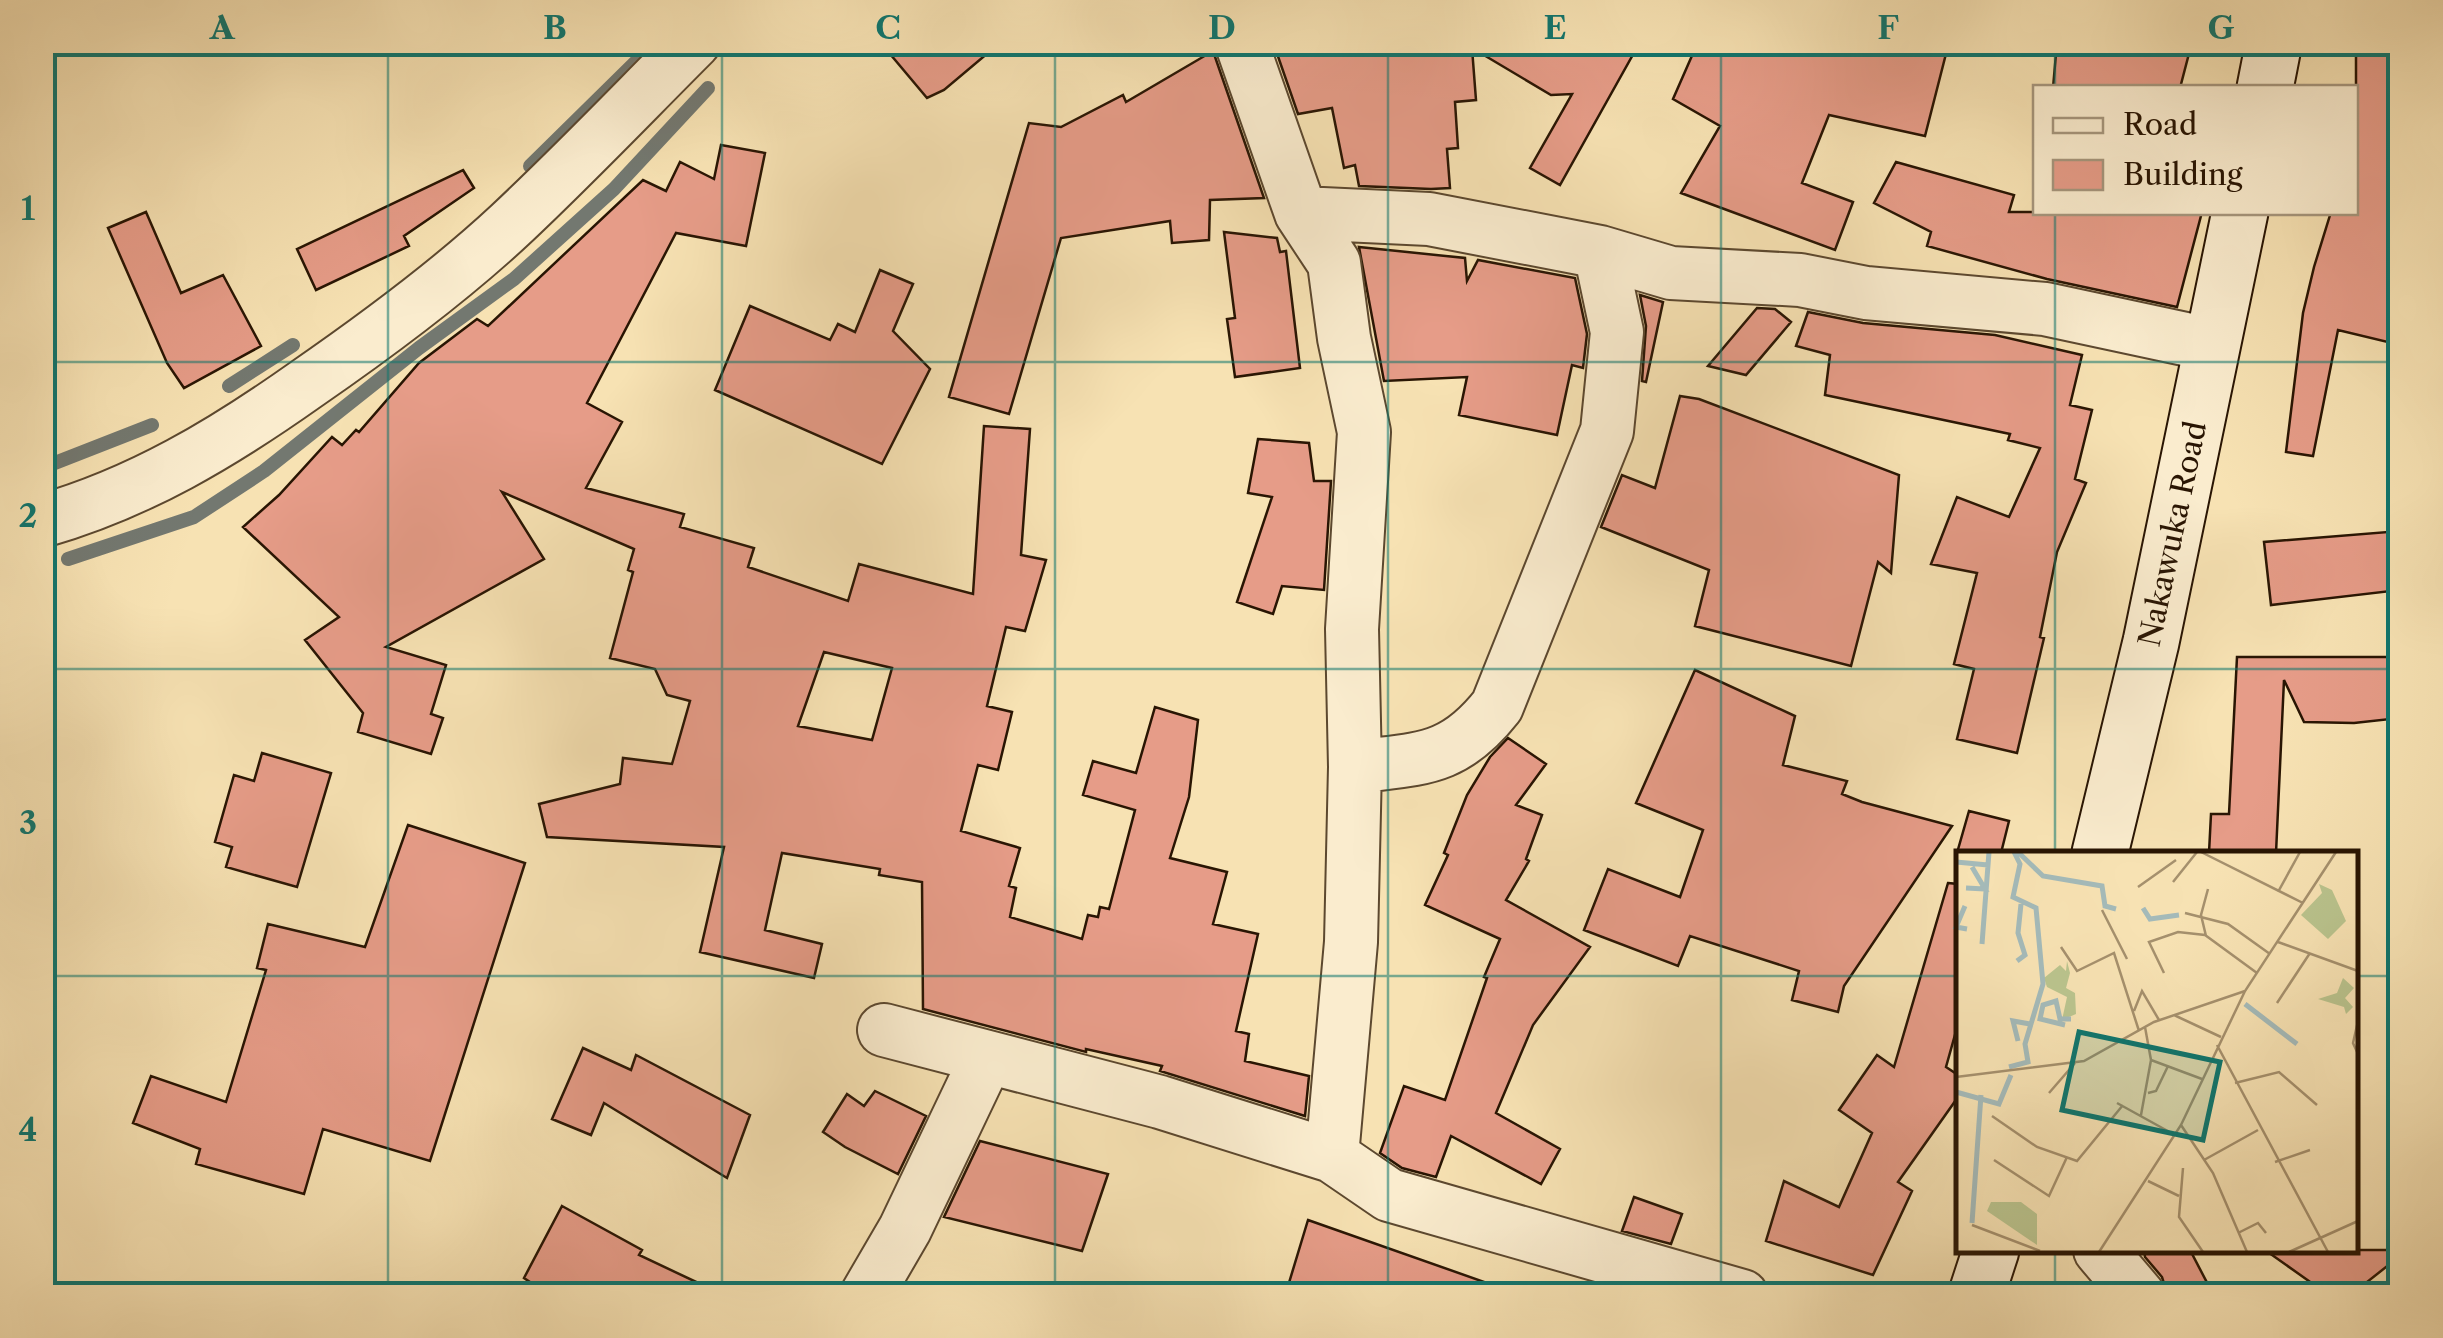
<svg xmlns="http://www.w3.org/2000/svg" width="2443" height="1338" font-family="'Libre Caslon Text',serif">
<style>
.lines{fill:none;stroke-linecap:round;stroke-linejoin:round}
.stream{stroke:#737870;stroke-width:14}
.building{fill:#e69c88;stroke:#291503;stroke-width:2.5;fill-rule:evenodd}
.street-casing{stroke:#5c482f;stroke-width:56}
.secondary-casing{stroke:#291503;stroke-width:59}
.street{stroke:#faecce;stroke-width:52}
.secondary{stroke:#faecce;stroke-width:55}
.grid{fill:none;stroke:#0f766e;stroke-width:2.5;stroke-opacity:0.55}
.labels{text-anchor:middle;stroke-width:10;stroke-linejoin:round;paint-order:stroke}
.street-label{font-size:30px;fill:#291503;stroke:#faecce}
.inset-river{fill:none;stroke:#a4bab9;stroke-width:5}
.inset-road{fill:none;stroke:#a5906d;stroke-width:2.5}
.view{fill:#0f766e;fill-opacity:0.15;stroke:#0f766e;stroke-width:5}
.inset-edge{fill:none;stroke:#291503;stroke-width:5}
.neatline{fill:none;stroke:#0f766e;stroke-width:4}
.grid-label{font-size:32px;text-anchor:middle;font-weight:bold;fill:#0f766e}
</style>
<rect width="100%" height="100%" fill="#f7e2b3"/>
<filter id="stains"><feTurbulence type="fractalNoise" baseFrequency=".002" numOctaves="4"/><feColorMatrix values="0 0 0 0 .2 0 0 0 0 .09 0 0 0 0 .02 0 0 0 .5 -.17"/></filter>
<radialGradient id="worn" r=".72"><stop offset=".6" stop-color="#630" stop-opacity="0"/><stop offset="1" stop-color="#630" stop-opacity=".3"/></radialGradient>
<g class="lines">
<!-- stream -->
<path class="stream" d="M 530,166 L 656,42
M 229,386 L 293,345
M 42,468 L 152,425
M 68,559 L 194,517 L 264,471 L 419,348 L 514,279 L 614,189 L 708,88"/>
</g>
<!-- building -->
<path class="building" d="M 880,42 L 1001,42 L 944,90 L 927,98 Z
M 1273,42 L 1640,42 L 1560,185 L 1530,168 L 1572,94 L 1551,95 L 1472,48 L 1476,100 L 1455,102 L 1458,148 L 1447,149 L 1450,188 L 1431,189 L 1359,186 L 1355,165 L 1344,168 L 1332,108 L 1298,114 Z
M 1698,42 L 1949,42 L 1925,136 L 1829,115 L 1802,183 L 1853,202 L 1835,250 L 1681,193 L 1720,126 L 1673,99 Z
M 2057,42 L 2192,42 L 2180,88 L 2053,88 Z
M 2356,42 L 2400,42 L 2400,345 L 2338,330 L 2313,456 L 2286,452 L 2303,313 L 2314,267 L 2331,212 L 2356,212 Z
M 1213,51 L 1264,198 L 1210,200 L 1209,240 L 1172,243 L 1170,221 L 1061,238 L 1009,414 L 949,397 L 1029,123 L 1061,127 L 1123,95 L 1126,102 Z
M 721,145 L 765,153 L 746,246 L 676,233 L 587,403 L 622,422 L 586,488 L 684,514 L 680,527 L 754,548 L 748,567 L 848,601 L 859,564 L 973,594 L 984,426 L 1030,429 L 1021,555 L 1046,560 L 1025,631 L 1006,627 L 987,706 L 1012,712 L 998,770 L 978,765 L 961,831 L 1020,848 L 1009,886 L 1016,888 L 1010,917 L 1082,939 L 1088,915 L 1098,917 L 1100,907 L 1109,909 L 1135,810 L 1083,795 L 1093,761 L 1136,773 L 1155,707 L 1198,720 L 1189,797 L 1170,858 L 1227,872 L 1213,924 L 1258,934 L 1236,1031 L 1249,1034 L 1245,1061 L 1309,1076 L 1305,1116 L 1160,1071 L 1162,1066 L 1086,1049 L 1086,1052 L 923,1009 L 922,882 L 879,875 L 880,869 L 782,853 L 765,930 L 822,944 L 814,978 L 700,952 L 724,847 L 547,837 L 539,804 L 620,784 L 623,758 L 672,764 L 690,701 L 667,695 L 655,669 L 610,658 L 633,572 L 628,570 L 634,549 L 502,492 L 544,559 L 386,647 L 446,665 L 431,714 L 443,718 L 431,754 L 358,732 L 363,713 L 305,640 L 339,617 L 243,527 L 279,495 L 332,437 L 342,445 L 356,430 L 359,432 L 419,363 L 477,319 L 488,326 L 643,180 L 666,191 L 680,162 L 714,179 ZM 824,652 L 892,668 L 872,740 L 798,726 Z
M 1896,162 L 2014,195 L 2009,212 L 2202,212 L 2177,307 L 2047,279 L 1927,246 L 1931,232 L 1874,203 Z
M 463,170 L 474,188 L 404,236 L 409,246 L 316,290 L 297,249 Z
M 146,212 L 181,293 L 223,275 L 261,346 L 184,388 L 167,363 L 108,228 Z
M 1224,232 L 1277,238 L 1280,252 L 1286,251 L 1300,368 L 1235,377 L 1227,319 L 1235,318 Z
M 1359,247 L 1465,258 L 1467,281 L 1478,260 L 1575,278 L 1587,334 L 1583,368 L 1572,365 L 1557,435 L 1459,415 L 1467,377 L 1384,381 Z
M 880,270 L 913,284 L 893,331 L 930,369 L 882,464 L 715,390 L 750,306 L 830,340 L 838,324 L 855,332 Z
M 1640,295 L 1663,302 L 1646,382 L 1642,381 L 1646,326 Z
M 1757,308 L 1775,309 L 1791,322 L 1746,375 L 1708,366 Z
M 1808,312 L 1863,323 L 1995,335 L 2082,355 L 2070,405 L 2092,410 L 2075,479 L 2086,483 L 2057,552 L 2040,637 L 2044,638 L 2017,753 L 1957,739 L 1974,669 L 1954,664 L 1977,573 L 1931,564 L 1957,497 L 2009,517 L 2040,448 L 2008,440 L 2010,434 L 1825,395 L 1830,355 L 1796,346 Z
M 1680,396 L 1699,399 L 1899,475 L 1891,573 L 1878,562 L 1851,666 L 1695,626 L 1709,570 L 1601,527 L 1622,475 L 1655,488 Z
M 1258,439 L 1309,443 L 1314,481 L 1331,481 L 1324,590 L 1282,586 L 1273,614 L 1237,602 L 1272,497 L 1248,493 Z
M 2400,531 L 2400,590 L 2271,605 L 2264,542 Z
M 2237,657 L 2400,657 L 2400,718 L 2354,723 L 2304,722 L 2284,680 L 2276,853 L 2209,853 L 2211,814 L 2229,814 Z
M 1695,670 L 1795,716 L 1783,765 L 1847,781 L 1842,794 L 1862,802 L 1952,826 L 1844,986 L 1838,1012 L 1792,1000 L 1799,971 L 1690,936 L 1678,966 L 1584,930 L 1608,869 L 1680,897 L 1703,830 L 1636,803 Z
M 1508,738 L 1546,764 L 1516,805 L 1542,815 L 1526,859 L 1529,861 L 1506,900 L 1590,947 L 1533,1025 L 1496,1113 L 1560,1149 L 1541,1184 L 1451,1136 L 1436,1177 L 1402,1168 L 1380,1153 L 1404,1086 L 1445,1100 L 1487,978 L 1484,977 L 1500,939 L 1425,905 L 1448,855 L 1444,853 L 1467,795 L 1490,757 Z
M 262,753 L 331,773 L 297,887 L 226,867 L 232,847 L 215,842 L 234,775 L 254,781 Z
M 1969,811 L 2009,821 L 2001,853 L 1957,853 Z
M 408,825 L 525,863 L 430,1161 L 323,1129 L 304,1194 L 196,1164 L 200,1149 L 133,1123 L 151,1076 L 226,1102 L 266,970 L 257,968 L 268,924 L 365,947 Z
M 1948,883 L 1958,884 L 1958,1024 L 1946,1067 L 1958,1075 L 1958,1097 L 1898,1182 L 1912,1191 L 1873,1275 L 1766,1241 L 1784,1181 L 1839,1207 L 1872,1133 L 1839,1110 L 1877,1055 L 1894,1067 Z
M 583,1048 L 631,1070 L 636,1055 L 750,1115 L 727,1178 L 604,1103 L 591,1135 L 552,1119 Z
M 875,1091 L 926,1116 L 898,1174 L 845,1147 L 823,1132 L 847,1094 L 864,1106 Z
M 980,1141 L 1108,1174 L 1082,1251 L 944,1217 Z
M 1634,1197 L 1682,1214 L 1671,1244 L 1622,1231 Z
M 562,1206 L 642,1250 L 639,1255 L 726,1296 L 551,1296 L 524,1278 Z
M 1308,1220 L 1507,1290 L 1506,1296 L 1285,1296 Z
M 2144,1250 L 2190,1250 L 2214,1296 L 2168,1296 L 2162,1277 L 2145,1257 Z
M 2265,1250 L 2400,1250 L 2400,1256 L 2367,1282 L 2359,1296 L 2330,1296 Z"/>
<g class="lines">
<!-- street casing -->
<g class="street-casing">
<path id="street" d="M 1241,42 L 1301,213 L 1429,219 L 1600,252 L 1671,273 L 1800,280 L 1866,293 L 2045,309 L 2213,345
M 1301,213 L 1334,263 L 1344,338 L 1364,432 L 1352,629 L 1355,767 L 1351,942 L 1332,1156
M 42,521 C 140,493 223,443 305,385 C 373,338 450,281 510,225 C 573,166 633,103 694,42
M 1355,767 C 1421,758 1453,762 1497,706 L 1607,431 L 1617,332 L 1600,252
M 884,1030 L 1160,1102 L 1332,1156 L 1389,1195 L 1742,1296
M 2100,1250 L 2139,1296
M 866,1296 L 905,1229 L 987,1057"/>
</g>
<!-- secondary casing -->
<g class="secondary-casing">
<path id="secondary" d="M 2265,88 L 2274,42
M 2100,853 L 2151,642 L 2240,212
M 1976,1296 L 1991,1250"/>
</g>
<!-- street -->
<use href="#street" class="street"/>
<!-- secondary -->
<use href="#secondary" class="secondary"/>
</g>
<!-- grid -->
<path class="grid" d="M 388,42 L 388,1296M 722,42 L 722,1296M 1055,42 L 1055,1296M 1388,42 L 1388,1296M 1721,42 L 1721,1296M 2055,42 L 2055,88M 2055,212 L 2055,853M 42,362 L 2400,362M 42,669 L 2400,669M 42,976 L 1958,976M 2356,976 L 2400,976M 2055,1250 L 2055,1296"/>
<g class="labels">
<!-- street labels -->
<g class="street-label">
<text transform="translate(2173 534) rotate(-78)" y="10">Nakawuka Road</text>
</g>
</g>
<!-- overview -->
<g transform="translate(1956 851)">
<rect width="402" height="402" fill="#f7e2b3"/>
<path d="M 363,33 L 376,39 L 390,70 L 372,88 L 345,64 L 366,42 ZM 111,110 L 114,122 L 110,137 L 119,142 L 120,163 L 106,169 L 111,146 L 91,136 L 88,127 L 104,114 L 110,120 ZM 387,127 L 398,137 L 389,147 L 397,156 L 390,163 L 388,156 L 362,148 L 381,142 ZM 35,351 L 65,351 L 81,363 L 81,394 L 31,360 Z" fill="#bac48e"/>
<path class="inset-river" d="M 62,1 L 87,25 L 146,35 L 149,55 L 160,58M 0,11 L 32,14M 10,37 L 29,38 L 16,16M 9,55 L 0,76 L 11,78M 187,57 L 194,68 L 223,64M 26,93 L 33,1M 61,110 L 69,104 L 62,82 L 65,53M 289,153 L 341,193M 109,174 L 84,168 L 87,154 L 100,150 L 104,168 L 115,168M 62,190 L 57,170 L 74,173M 53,216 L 72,211 L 69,193 L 87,133 L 80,57 L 57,46 L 64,13 L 58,1M 0,241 L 43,253 L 55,224M 16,372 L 25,244"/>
<path class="inset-road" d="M 245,1 L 347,52M 217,31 L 241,1M 182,36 L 220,9M 322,41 L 344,1M 146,59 L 171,108M 229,62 L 272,73 L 314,103M 250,85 L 245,64 L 252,38M 322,91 L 402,120M 105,96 L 121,120 L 158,102 L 183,180M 208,122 L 193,91 L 222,81 L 249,84 L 301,122M 321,152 L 354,102M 178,160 L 186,140 L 203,169M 218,164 L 265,186M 402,170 L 397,192 L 402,203M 189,176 L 195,209 L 246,228M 261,194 L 372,401M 0,226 L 128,210 L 198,171 L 289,140M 279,232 L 323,221 L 361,254M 93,242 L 119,212M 192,242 L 200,240 L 212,215M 161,252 L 219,284M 185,264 L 195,209M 36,265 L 81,296 L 121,310 L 167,254M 225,274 L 257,322 L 291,401M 38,309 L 93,345 L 111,306M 248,309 L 302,279M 319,311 L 354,299M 227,317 L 223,366 L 247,401M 192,330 L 223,345M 16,374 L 84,400M 282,382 L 302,372 L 310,382M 143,401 L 225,274 L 289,140 L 380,1M 333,401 L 402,370"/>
<path class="view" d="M 123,181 L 264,211 L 247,289 L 106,259 Z"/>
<rect width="402" height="402" class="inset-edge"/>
</g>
<!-- margin -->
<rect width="2443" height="1338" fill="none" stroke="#f7e2b3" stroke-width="110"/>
<!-- legend -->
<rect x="2033" y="85" width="325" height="130" fill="#faecce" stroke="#a6967d" stroke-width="2.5"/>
<rect x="2053" y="118" width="50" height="15" fill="#faecce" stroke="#a6967d" stroke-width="2.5"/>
<text x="2123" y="135" font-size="30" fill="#291503">Road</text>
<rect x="2053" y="160" width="50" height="30" fill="#e69c88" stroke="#a6967d" stroke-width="2.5"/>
<text x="2123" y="185" font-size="30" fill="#291503">Building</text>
<rect x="55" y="55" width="2333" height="1228" class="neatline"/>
<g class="grid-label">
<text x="222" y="39">A</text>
<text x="555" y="39">B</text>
<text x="888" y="39">C</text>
<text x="1222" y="39">D</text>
<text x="1555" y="39">E</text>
<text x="1888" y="39">F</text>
<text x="2221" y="39">G</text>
<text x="28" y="220">1</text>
<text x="28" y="527">2</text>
<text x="28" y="834">3</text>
<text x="28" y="1141">4</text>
</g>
<rect width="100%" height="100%" filter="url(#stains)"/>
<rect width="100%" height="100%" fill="url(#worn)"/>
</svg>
